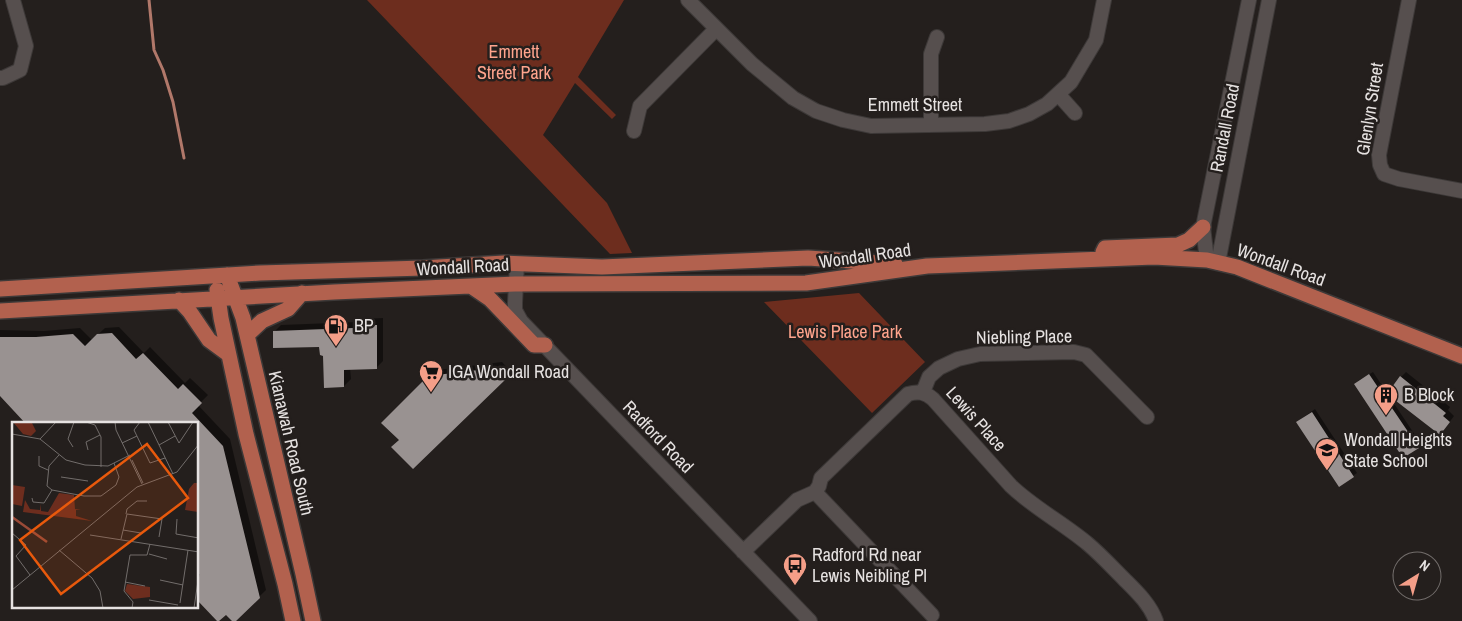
<svg xmlns="http://www.w3.org/2000/svg" width="1462" height="621" font-family="'Archivo Narrow',sans-serif">
<style>
.green{fill:#6d2d1e}
.shadow{fill:#0007}
.lines{fill:none;stroke-linecap:round;stroke-linejoin:round}
.stream{stroke:#b1786a;stroke-width:3}
.building{fill:#999291}
.minor-casing{stroke:#3d3938;stroke-width:16}
.major-casing{stroke:#3d3938;stroke-width:18}
.minor{stroke:#564f4e;stroke-width:14}
.major{stroke:#b2614e;stroke-width:15}
.labels{text-anchor:middle;stroke-width:5;stroke-linejoin:round;paint-order:stroke}
.park-label{font-size:18px;fill:#ffa48d;stroke:#241f1d}
.street-label{font-size:18px;fill:#e6e2e1;stroke:#241f1d}
.poi-label{font-size:18px;fill:#e6e2e1;stroke:#241f1d;text-anchor:start}
.inset-river{fill:none;stroke:#9a4a37;stroke-width:2.5}
.inset-road{fill:none;stroke:#726d6b;stroke-width:1}
.view{fill:#e8590c;fill-opacity:0.15;stroke:#e8590c;stroke-width:2.5}
.inset-edge{fill:none;stroke:#e6e2e1;stroke-width:2.5}
</style>
<rect width="100%" height="100%" fill="#241f1d"/>
<!-- green -->
<path class="green" d="M 367,0 L 624,0 L 578,77 L 616,115 L 612,119 L 575,83 L 543,135 L 607,203 L 632,253 L 610,254 Z
M 859,293 L 925,362 L 872,413 L 764,302 Z"/>
<!-- shadow -->
<path class="shadow" d="M 383,318 L 383,361 L 376,368 L 350,368 L 351,379 L 344,386 L 320,346 L 274,332 L 281,325 L 358,322 L 361,319 Z
M 119,327 L 144,353 L 150,347 L 185,383 L 190,378 L 208,395 L 198,405 L 230,439 L 266,590 L 234,621 L 226,613 L 218,620 L 198,599 L 198,424 L 0,394 L 0,330 L 44,331 L 80,328 L 92,340 L 105,328 Z
M 502,362 L 511,372 L 413,467 L 400,440 L 383,423 L 437,370 Z
M 1373,372 L 1421,444 L 1418,447 L 1358,381 Z
M 1406,372 L 1450,407 L 1448,410 L 1454,416 L 1445,428 L 1401,377 Z
M 1315,409 L 1357,473 L 1339,485 L 1301,419 Z"/>
<g class="lines">
<!-- stream -->
<path class="stream" d="M 149,0 L 154,50 L 163,70 L 173,102 L 184,158"/>
</g>
<!-- building -->
<path class="building" d="M 353,325 L 377,325 L 377,369 L 344,370 L 344,387 L 324,388 L 323,356 L 320,355 L 319,347 L 273,348 L 273,331 L 353,328 Z
M 112,333 L 136,359 L 143,353 L 178,389 L 183,384 L 202,403 L 192,413 L 223,446 L 260,598 L 236,621 L 232,621 L 226,615 L 219,621 L 217,621 L 198,601 L 198,424 L 26,424 L 0,396 L 0,337 L 36,337 L 73,334 L 85,346 L 97,334 Z
M 495,368 L 505,380 L 413,469 L 391,447 L 399,440 L 381,423 L 428,376 Z
M 1369,374 L 1419,448 L 1403,458 L 1354,384 Z
M 1400,376 L 1446,413 L 1443,416 L 1450,422 L 1440,435 L 1387,394 Z
M 1312,412 L 1354,477 L 1339,487 L 1296,422 Z"/>
<g class="lines">
<!-- minor casing -->
<g class="minor-casing">
<path id="minor" d="M 688,0 L 752,64 L 793,98 L 816,111 L 843,120 L 871,126 L 985,124 L 1009,121 L 1029,114 L 1047,104 L 1071,82 L 1096,40 L 1104,0
M 1409,0 L 1379,155 L 1380,165 L 1384,174 L 1399,179 L 1462,191
M 0,78 L 3,78 L 20,70 L 26,46 L 13,0
M 1058,94 L 1075,113
M 931,125 L 931,54 L 937,37
M 634,131 L 640,106 L 716,29
M 1207,260 L 1203,227 L 1249,0
M 1218,263 L 1269,0
M 517,264 L 515,303 L 515,310 L 521,321 L 810,621
M 923,392 L 929,377 L 939,368 L 958,359 L 980,354 L 1074,352 L 1086,355 L 1147,417
M 815,492 L 932,615
M 743,552 L 797,500 L 815,492 L 819,486 L 821,478 L 908,394 C 918,391 925,392 933,399 L 1011,486 C 1034,508 1063,523 1088,544 C 1100,554 1112,567 1124,579 C 1136,591 1150,604 1156,621"/>
</g>
<!-- major casing -->
<g class="major-casing">
<path id="major" d="M 1103,252 L 1105,248 L 1178,245 L 1189,240 L 1203,227
M 227,275 L 243,318 L 303,574 L 313,621
M 471,286 L 490,299 L 534,345 L 545,345
M 0,289 L 260,273 L 423,268 L 504,263 L 602,267 L 808,258 L 895,264
M 217,290 L 221,318 L 246,434 L 285,584 L 293,621
M 179,300 L 190,312 L 209,340 L 228,354
M 0,311 L 334,292 L 515,284 L 806,283 L 927,266 L 1154,257 L 1207,260 L 1237,267 L 1462,356
M 247,335 L 262,321 L 288,309 L 302,293"/>
</g>
<!-- minor -->
<use href="#minor" class="minor"/>
<!-- major -->
<use href="#major" class="major"/>
</g>
<!-- icons -->
<defs>
<g id="fuel-pin" transform="scale(1.25)"><path d="M0 17L-7.5 6A9.5 9.5 0 1 1 7.5 6Z" fill="#f49e88" stroke="#241f1d"/><path d="M-5.5-6h7V0h2V4h1.3V-2.5L3-4.5l.8-.8L6-3V5H2.5V1h-1V6h-7ZM-4.2-4.7v3.2H.2V-4.7Z" fill="#111"/></g>
<g id="supermarket-pin" transform="scale(1.25)"><path d="M0 17L-7.5 6A9.5 9.5 0 1 1 7.5 6Z" fill="#f49e88" stroke="#241f1d"/><path d="M-6-5.5h2.5l.6 2H6L4.5 2H-2.5L-4.4-4H-6ZM-1.5 3.2a1.3 1.3 0 1 0 .1 0ZM3 3.2a1.3 1.3 0 1 0 .1 0Z" fill="#111"/></g>
<g id="building-pin" transform="scale(1.25)"><path d="M0 17L-7.5 6A9.5 9.5 0 1 1 7.5 6Z" fill="#f49e88" stroke="#241f1d"/><path d="M-4-6H4V6H1V3H-1V6H-4ZM-2.5-4.3h1.7v1.8h-1.7ZM.8-4.3h1.7v1.8H.8ZM-2.5-1h1.7V.8h-1.7ZM.8-1h1.7V.8H.8Z" fill="#111"/></g>
<g id="school-pin" transform="scale(1.25)"><path d="M0 17L-7.5 6A9.5 9.5 0 1 1 7.5 6Z" fill="#f49e88" stroke="#241f1d"/><path d="M0-5L7-2L0 1L-7-2ZM-4 1L0 2.5L4 1V4Q0 6-4 4Z" fill="#111"/></g>
<g id="bus-pin" transform="scale(1.25)"><path d="M0 17L-7.5 6A9.5 9.5 0 1 1 7.5 6Z" fill="#f49e88" stroke="#241f1d"/><path d="M-5-6H5V4H4V6H2V4H-2V6H-4V4H-5ZM-3.5-4V0h7V-4ZM-3.5 1.2v1.5H-2V1.2ZM2 1.2v1.5H3.5V1.2Z" fill="#111"/></g>
</defs>
<g fill-rule="evenodd">
<use href="#fuel-pin" x="336" y="326"/>
<use href="#supermarket-pin" x="431" y="372"/>
<use href="#building-pin" x="1386" y="395"/>
<use href="#school-pin" x="1327" y="450"/>
<use href="#bus-pin" x="795" y="565"/>
</g>
<g class="labels">
<!-- park labels -->
<g class="park-label">
<text x="514" y="58">Emmett<tspan x="514" dy="21">Street Park</tspan></text>
<text x="845" y="338">Lewis Place Park</text>
</g>
<!-- street labels -->
<g class="street-label">
<text x="915" y="111">Emmett Street</text>
<text transform="translate(1370 109) rotate(-81)" y="6">Glenlyn Street</text>
<text transform="translate(1225 128) rotate(-79)" y="6">Randall Road</text>
<text transform="translate(865 256) rotate(-8)" y="6">Wondall Road</text>
<text transform="translate(1281 265) rotate(20)" y="6">Wondall Road</text>
<text transform="translate(463 267) rotate(-3)" y="6">Wondall Road</text>
<text transform="translate(1024 337) rotate(-1)" y="6">Niebling Place</text>
<text transform="translate(976 419) rotate(48)" y="6">Lewis Place</text>
<text transform="translate(658 437) rotate(46)" y="6">Radford Road</text>
<text transform="translate(291 443) rotate(77)" y="6">Kianawah Road South</text>
</g>
<!-- poi labels -->
<g class="poi-label">
<text x="354" y="332">BP</text>
<text x="448" y="378">IGA Wondall Road</text>
<text x="1404" y="401">B Block</text>
<text x="1344" y="446">Wondall Heights<tspan x="1344" dy="21">State School</tspan></text>
<text x="812" y="561">Radford Rd near<tspan x="812" dy="21">Lewis Neibling Pl</tspan></text>
</g>
</g>
<!-- overview -->
<g transform="translate(12 422)">
<rect width="186" height="186" fill="#241f1d"/>
<path d="M 1,0 L 20,1 L 24,9 L 19,14 L 11,12 ZM 182,61 L 186,61 L 186,90 L 173,88 L 177,67 ZM 0,63 L 13,65 L 10,84 L 0,82 ZM 47,71 L 62,73 L 63,87 L 69,88 L 64,88 L 64,94 L 80,99 L 11,90 L 13,78 L 18,87 L 28,88 L 29,82 L 29,89 L 36,90 ZM 115,162 L 138,165 L 138,175 L 121,177 L 113,169 Z" fill="#6d2d1e"/>
<path class="inset-river" d="M 0,95 L 35,120"/>
<path class="inset-road" d="M 74,0 L 83,3 L 89,15 L 89,45M 103,0 L 104,8 L 130,62M 128,0 L 122,8 L 138,41 L 153,36M 136,0 L 161,52M 156,0 L 167,21 L 181,0M 0,12 L 28,17 L 54,38 L 73,43 L 96,44 L 118,33M 28,17 L 44,0M 110,21 L 125,14M 147,23 L 163,14M 61,25 L 56,17 L 62,0M 76,28 L 74,20 L 88,13M 47,33 L 37,44 L 35,64 L 40,68 L 72,74 L 89,74 L 104,63 L 107,55 L 102,41M 27,34 L 27,44 L 36,48M 120,38 L 131,61M 49,55 L 76,59M 20,76 L 21,80 L 32,81 L 40,68M 114,92 L 115,87 L 125,79 L 135,79M 165,97 L 164,112 L 187,116M 111,108 L 129,111M 0,111 L 14,123 L 4,134 L 18,153M 78,113 L 187,130M 109,117 L 115,92 L 150,97 L 147,115M 47,128 L 80,156 L 88,169 L 91,186M 137,132 L 155,137M 148,158 L 171,163M 113,160 L 133,164M 0,168 L 125,65 L 165,50 L 187,22M 137,178 L 166,183M 168,181 L 176,128M 120,186 L 121,180 L 112,169 L 118,133 L 135,133 L 138,122M 182,186 L 187,152"/>
<path class="view" d="M 135,22 L 176,76 L 49,172 L 8,118 Z"/>
<rect width="186" height="186" class="inset-edge"/>
</g>
<!-- north arrow -->
<g transform="translate(1417 576) rotate(37)"><circle r="24" fill="#241f1d" stroke="#726d6b"/>
<path d="M0-4L9 19L0 12L-9 19Z" fill="#f49e88"/>
<text y="-8" font-size="14" font-weight="bold" text-anchor="middle" fill="#e6e2e1">N</text>
</g>
</svg>
